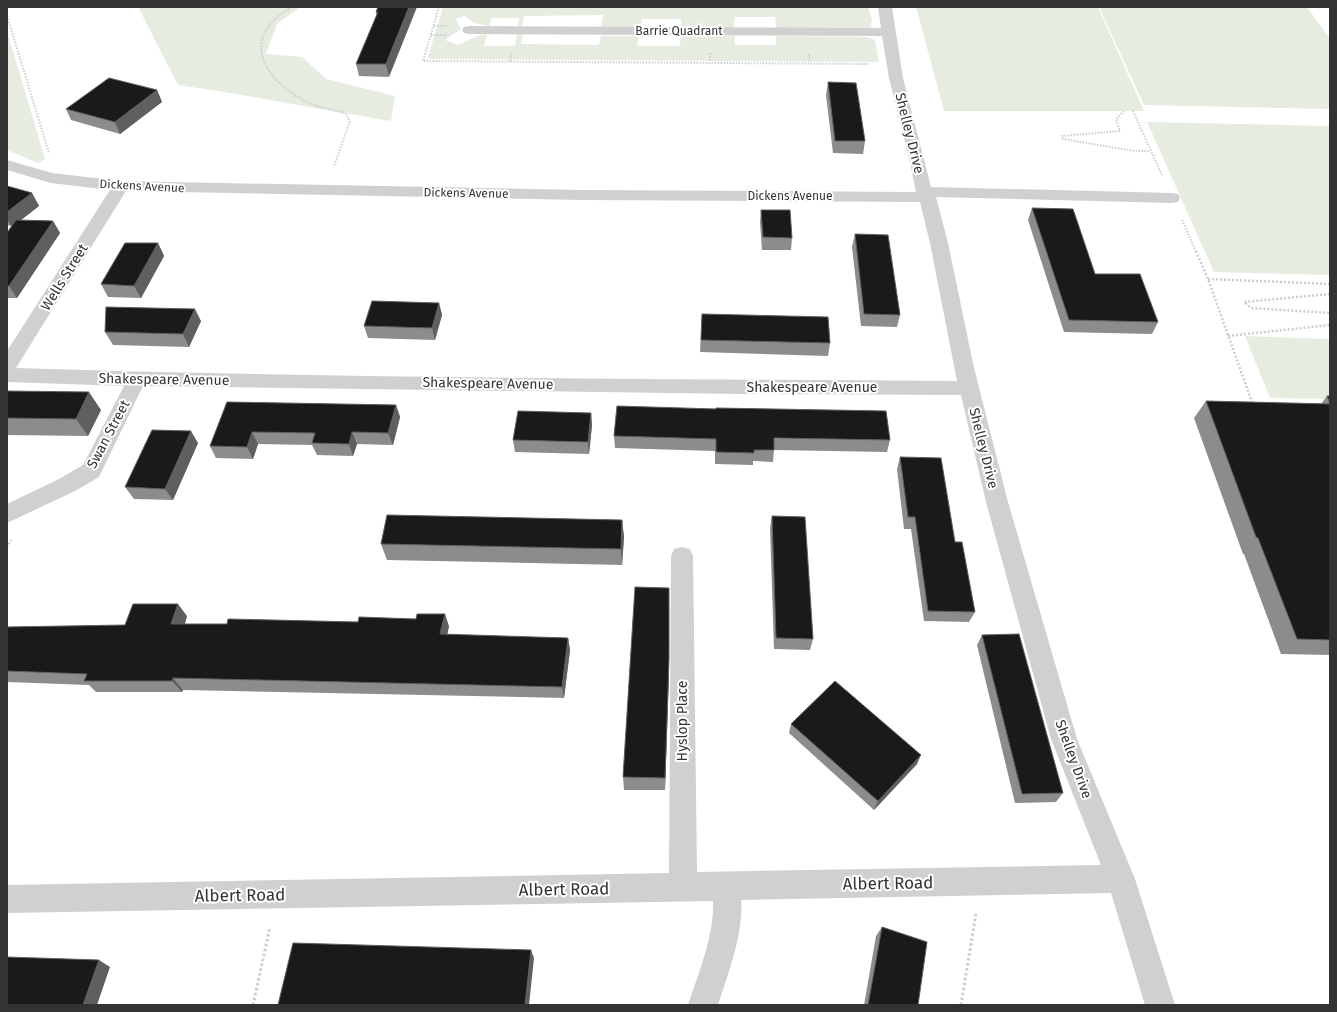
<svg xmlns="http://www.w3.org/2000/svg" width="1337" height="1012" font-family="'Fira Sans',sans-serif">
<style>
.green{fill:#e6ecdf}
.lines{fill:none;stroke-linecap:round;stroke-linejoin:round}
.path-far2{stroke:#cdcdcd;stroke-width:2;stroke-dasharray:1.5 1.5;stroke-linecap:butt}
.path-far1{stroke:#cdcdcd;stroke-width:2.5;stroke-dasharray:2 2;stroke-linecap:butt}
.path{stroke:#cdcdcd;stroke-width:3;stroke-dasharray:2.5 2.5;stroke-linecap:butt}
.minor{fill:#d0d0d0;fill-rule:evenodd}
.wall{fill:#8c8c8c}
.shaded-wall{fill:#5f5f5f}
.building{fill:#1a1a1a;stroke:#5f5f5f}
.labels{text-anchor:middle;stroke-width:4;stroke-linejoin:round;paint-order:stroke}
.far-street-label{font-size:12px;fill:#333;stroke:#fff}
.street-label{font-size:14px;fill:#333;stroke:#fff}
.near-street-label{font-size:17px;fill:#333;stroke:#fff}
</style>
<rect width="100%" height="100%" fill="#fff"/>
<!-- green -->
<path class="green" d="M 138,7 L 300,7 L 277,24 L 266,54 L 302,57 L 326,79 L 395,96 L 391,121 L 218,91 L 178,85 Z
M 443,7 L 868,7 L 872,20 L 871,27 L 865,29 L 776,28 L 775,17 L 735,17 L 734,28 L 681,27 L 681,19 L 642,19 L 641,27 L 601,27 L 603,15 L 524,16 L 522,26 L 518,26 L 519,18 L 492,18 L 489,26 L 474,23 L 465,16 L 456,19 L 461,29 L 445,40 L 458,45 L 477,36 L 487,34 L 484,46 L 515,46 L 517,34 L 523,34 L 521,44 L 599,45 L 601,36 L 639,36 L 637,46 L 680,46 L 681,36 L 735,36 L 735,45 L 776,45 L 776,36 L 867,37 L 875,40 L 879,62 L 431,59 L 428,57 Z
M 916,7 L 1098,7 L 1144,111 L 944,111 Z
M 1099,7 L 1307,7 L 1330,39 L 1330,109 L 1144,105 Z
M 7,31 L 45,159 L 38,163 L 7,150 Z
M 1147,122 L 1330,126 L 1330,275 L 1214,272 Z
M 1245,336 L 1330,339 L 1330,399 L 1270,398 Z"/>
<g class="lines">
<!-- path-far2 -->
<path class="path-far2" d="M 292,7 C 237,38 264,81 309,103 C 321,108 333,110 345,113 L 350,121 L 334,166
M 439,7 L 423,61 L 869,64
M 7,16 L 49,153
M 434,26 L 447,26
M 431,35 L 447,35
M 710,53 L 710,62
M 809,54 L 810,63
M 510,61 L 512,52
M 1124,111 L 1116,119 L 1120,131 L 1062,136 L 1063,139 L 1135,151 L 1150,151
M 1133,111 L 1162,175
M 1182,220 L 1196,252"/>
<!-- path-far1 -->
<path class="path-far1" d="M 1196,251 L 1208,279 L 1253,405
M 1208,279 L 1330,284
M 1330,294 L 1244,302 L 1251,308 L 1330,313
M 1228,336 L 1330,325
M 7,548 L 11,540"/>
<!-- path -->
<path class="path" d="M 253,1005 L 270,927
M 961,1005 L 976,913"/>
<!-- minor -->
<path class="minor" d="M 878,7 L 892,7 L 903,78 L 931,187 L 1172,193 L 1178,194 L 1180,198 L 1178,202 L 1172,203 L 936,197 L 948,243 L 974,368 L 1008,502 L 1077,739 L 1135,879 L 1175,1005 L 1145,1005 L 1111,893 L 741,900 C 744,932 728,974 718,1005 L 688,1005 C 698,975 715,933 713,901 L 7,913 L 7,885 L 669,873 L 671,556 L 674,549 L 682,547 L 690,549 L 693,556 L 697,872 L 1101,865 L 1051,739 L 986,502 L 961,395 L 742,394 L 143,386 L 99,477 L 75,491 L 7,523 L 7,504 L 59,479 L 83,465 L 124,386 L 7,382 L 7,351 L 110,190 L 51,183 L 7,170 L 7,160 L 52,173 L 121,181 L 581,190 L 916,192 L 910,162 L 889,78 L 882,36 L 469,34 L 464,33 L 462,30 L 464,27 L 469,26 L 881,28 ZM 126,191 L 581,200 L 920,202 L 930,243 L 957,381 C 644,379 330,378 16,368 Z"/>
</g>
<!-- wall -->
<path class="wall" d="M 378,7 L 389,77 L 359,76 L 356,64 L 376,16 L 376,12 Z
M 828,82 L 865,141 L 863,154 L 833,153 L 826,95 Z
M 157,90 L 162,102 L 120,134 L 71,120 L 66,109 Z
M 7,186 L 32,193 L 39,206 L 21,220 L 53,221 L 60,233 L 17,298 L 7,298 L 7,233 L 11,226 L 7,225 Z
M 1032,208 L 1095,274 L 1158,322 L 1152,334 L 1064,332 L 1028,220 Z
M 761,210 L 792,238 L 791,250 L 762,250 L 760,222 Z
M 855,234 L 900,315 L 897,327 L 861,326 L 852,247 Z
M 158,243 L 164,256 L 141,298 L 108,297 L 101,284 Z
M 439,303 L 442,315 L 435,340 L 368,338 L 364,326 Z
M 702,314 L 830,343 L 828,356 L 700,352 Z
M 201,321 L 189,347 L 113,345 L 105,332 Z
M 7,391 L 101,410 L 88,436 L 7,435 Z
M 1327,396 L 1330,396 L 1330,655 L 1281,654 L 1244,554 L 1243,554 L 1194,418 L 1206,401 L 1321,404 Z
M 227,402 L 396,405 L 400,417 L 393,445 L 357,444 L 353,456 L 317,455 L 312,445 L 258,444 L 253,459 L 216,458 L 210,446 Z
M 591,413 L 592,425 L 589,454 L 515,452 L 513,440 Z
M 614,436 L 890,440 L 887,452 L 774,450 L 773,462 L 753,461 L 753,465 L 715,464 L 715,451 L 615,448 Z
M 198,443 L 173,500 L 134,499 L 125,487 Z
M 900,457 L 955,542 L 975,612 L 969,622 L 924,621 L 911,529 L 904,529 L 897,469 Z
M 772,516 L 813,639 L 810,650 L 774,649 L 770,528 Z
M 622,520 L 624,537 L 622,565 L 387,560 L 381,544 Z
M 187,616 L 185,624 L 449,626 L 447,635 L 568,638 L 570,650 L 564,698 L 183,690 L 182,692 L 96,692 L 89,685 L 7,682 L 7,627 L 125,625 Z
M 982,635 L 1063,793 L 1056,802 L 1015,803 L 977,645 Z
M 669,673 L 665,790 L 624,790 L 623,777 Z
M 791,724 L 917,764 L 874,810 L 789,733 Z
M 882,927 L 918,1005 L 864,1005 L 876,936 Z"/>
<!-- shaded-wall -->
<path class="shaded-wall" d="M 409,7 L 417,7 L 389,77 L 386,64 Z
M 157,90 L 162,102 L 120,134 L 115,122 Z
M 32,193 L 39,206 L 12,227 L 7,219 L 7,212 Z
M 53,221 L 60,233 L 17,298 L 9,286 Z
M 158,243 L 164,256 L 141,298 L 134,286 Z
M 439,303 L 442,315 L 435,340 L 432,328 Z
M 195,309 L 201,321 L 189,347 L 183,334 Z
M 89,392 L 101,410 L 88,436 L 76,419 Z
M 396,405 L 400,417 L 393,445 L 388,433 Z
M 591,413 L 592,425 L 589,454 L 588,442 Z
M 191,431 L 198,443 L 173,500 L 165,489 Z
M 252,432 L 258,444 L 253,459 L 247,447 Z
M 352,432 L 357,444 L 353,456 L 349,444 Z
M 622,520 L 624,537 L 622,565 L 621,549 Z
M 669,588 L 669,673 L 665,790 L 665,778 Z
M 178,604 L 187,616 L 181,636 L 171,624 Z
M 445,614 L 449,626 L 445,646 L 440,634 Z
M 568,638 L 570,650 L 564,698 L 562,687 Z
M 173,678 L 183,690 L 182,692 L 172,681 Z
M 921,755 L 917,764 L 874,810 L 878,801 Z
M 531,950 L 534,958 L 529,1005 L 525,1005 Z
M 99,960 L 110,967 L 97,1005 L 83,1005 Z"/>
<!-- building -->
<path class="building" d="M 378,7 L 409,7 L 386,64 L 356,64 L 378,12 L 376,12 Z
M 109,78 L 157,90 L 115,122 L 66,109 Z
M 828,82 L 856,83 L 865,141 L 835,141 Z
M 7,186 L 32,193 L 7,212 Z
M 1032,208 L 1073,209 L 1095,274 L 1140,274 L 1158,322 L 1069,320 Z
M 761,210 L 790,210 L 792,238 L 763,237 Z
M 16,220 L 53,221 L 9,286 L 7,286 L 7,233 Z
M 855,234 L 888,235 L 900,315 L 864,314 Z
M 125,243 L 158,243 L 134,286 L 101,284 Z
M 372,301 L 439,303 L 432,328 L 364,326 Z
M 106,307 L 195,309 L 183,334 L 105,332 Z
M 702,314 L 828,317 L 830,343 L 701,340 Z
M 7,391 L 89,392 L 76,419 L 7,418 Z
M 1327,396 L 1330,396 L 1330,403 Z
M 1206,401 L 1330,404 L 1330,640 L 1297,639 L 1258,538 L 1256,537 Z
M 227,402 L 396,405 L 388,433 L 352,432 L 349,444 L 312,443 L 315,433 L 252,432 L 247,447 L 210,446 Z
M 617,406 L 716,409 L 716,408 L 886,411 L 890,440 L 774,438 L 774,450 L 754,450 L 754,453 L 716,452 L 716,439 L 614,436 Z
M 518,411 L 591,413 L 588,442 L 513,440 Z
M 152,430 L 191,431 L 165,489 L 125,487 Z
M 900,457 L 941,458 L 955,542 L 962,542 L 975,612 L 928,611 L 915,517 L 908,517 Z
M 387,515 L 622,520 L 621,549 L 381,544 Z
M 772,516 L 805,517 L 813,639 L 776,638 Z
M 635,587 L 669,588 L 669,658 L 665,778 L 623,777 Z
M 133,604 L 178,604 L 171,624 L 227,624 L 228,619 L 358,622 L 359,617 L 416,619 L 417,614 L 445,614 L 440,634 L 568,638 L 562,687 L 173,678 L 172,681 L 84,681 L 87,674 L 7,671 L 7,627 L 125,625 Z
M 1019,634 L 1063,793 L 1022,794 L 982,635 Z
M 835,681 L 921,755 L 878,801 L 791,724 Z
M 882,927 L 927,942 L 918,1005 L 868,1005 Z
M 293,943 L 531,950 L 525,1005 L 278,1005 Z
M 7,957 L 99,960 L 83,1005 L 7,1005 Z"/>
<g class="labels">
<!-- far-street labels -->
<g class="far-street-label">
<text x="679" y="35">Barrie Quadrant</text>
<text transform="translate(142 186) rotate(3)" y="4">Dickens Avenue</text>
<text transform="translate(466 193) rotate(1)" y="4">Dickens Avenue</text>
<text x="790" y="200">Dickens Avenue</text>
</g>
<!-- street labels -->
<g class="street-label">
<text transform="translate(910 133) rotate(76)" y="5">Shelley Drive</text>
<text transform="translate(64 277) rotate(-58)" y="5">Wells Street</text>
<text transform="translate(164 379) rotate(1)" y="5">Shakespeare Avenue</text>
<text transform="translate(488 383) rotate(1)" y="5">Shakespeare Avenue</text>
<text x="812" y="392">Shakespeare Avenue</text>
<text transform="translate(108 434) rotate(-62)" y="5">Swan Street</text>
<text transform="translate(984 448) rotate(76)" y="5">Shelley Drive</text>
<text transform="translate(682 721) rotate(-90)" y="5">Hyslop Place</text>
<text transform="translate(1074 759) rotate(70)" y="5">Shelley Drive</text>
</g>
<!-- near-street labels -->
<g class="near-street-label">
<text transform="translate(888 883) rotate(-1)" y="6">Albert Road</text>
<text transform="translate(564 889) rotate(-1)" y="6">Albert Road</text>
<text transform="translate(240 895) rotate(-1)" y="6">Albert Road</text>
</g>
</g>
<!-- border -->
<rect width="1337" height="1012" fill="none" stroke="#333333" stroke-width="16"/>
</svg>
